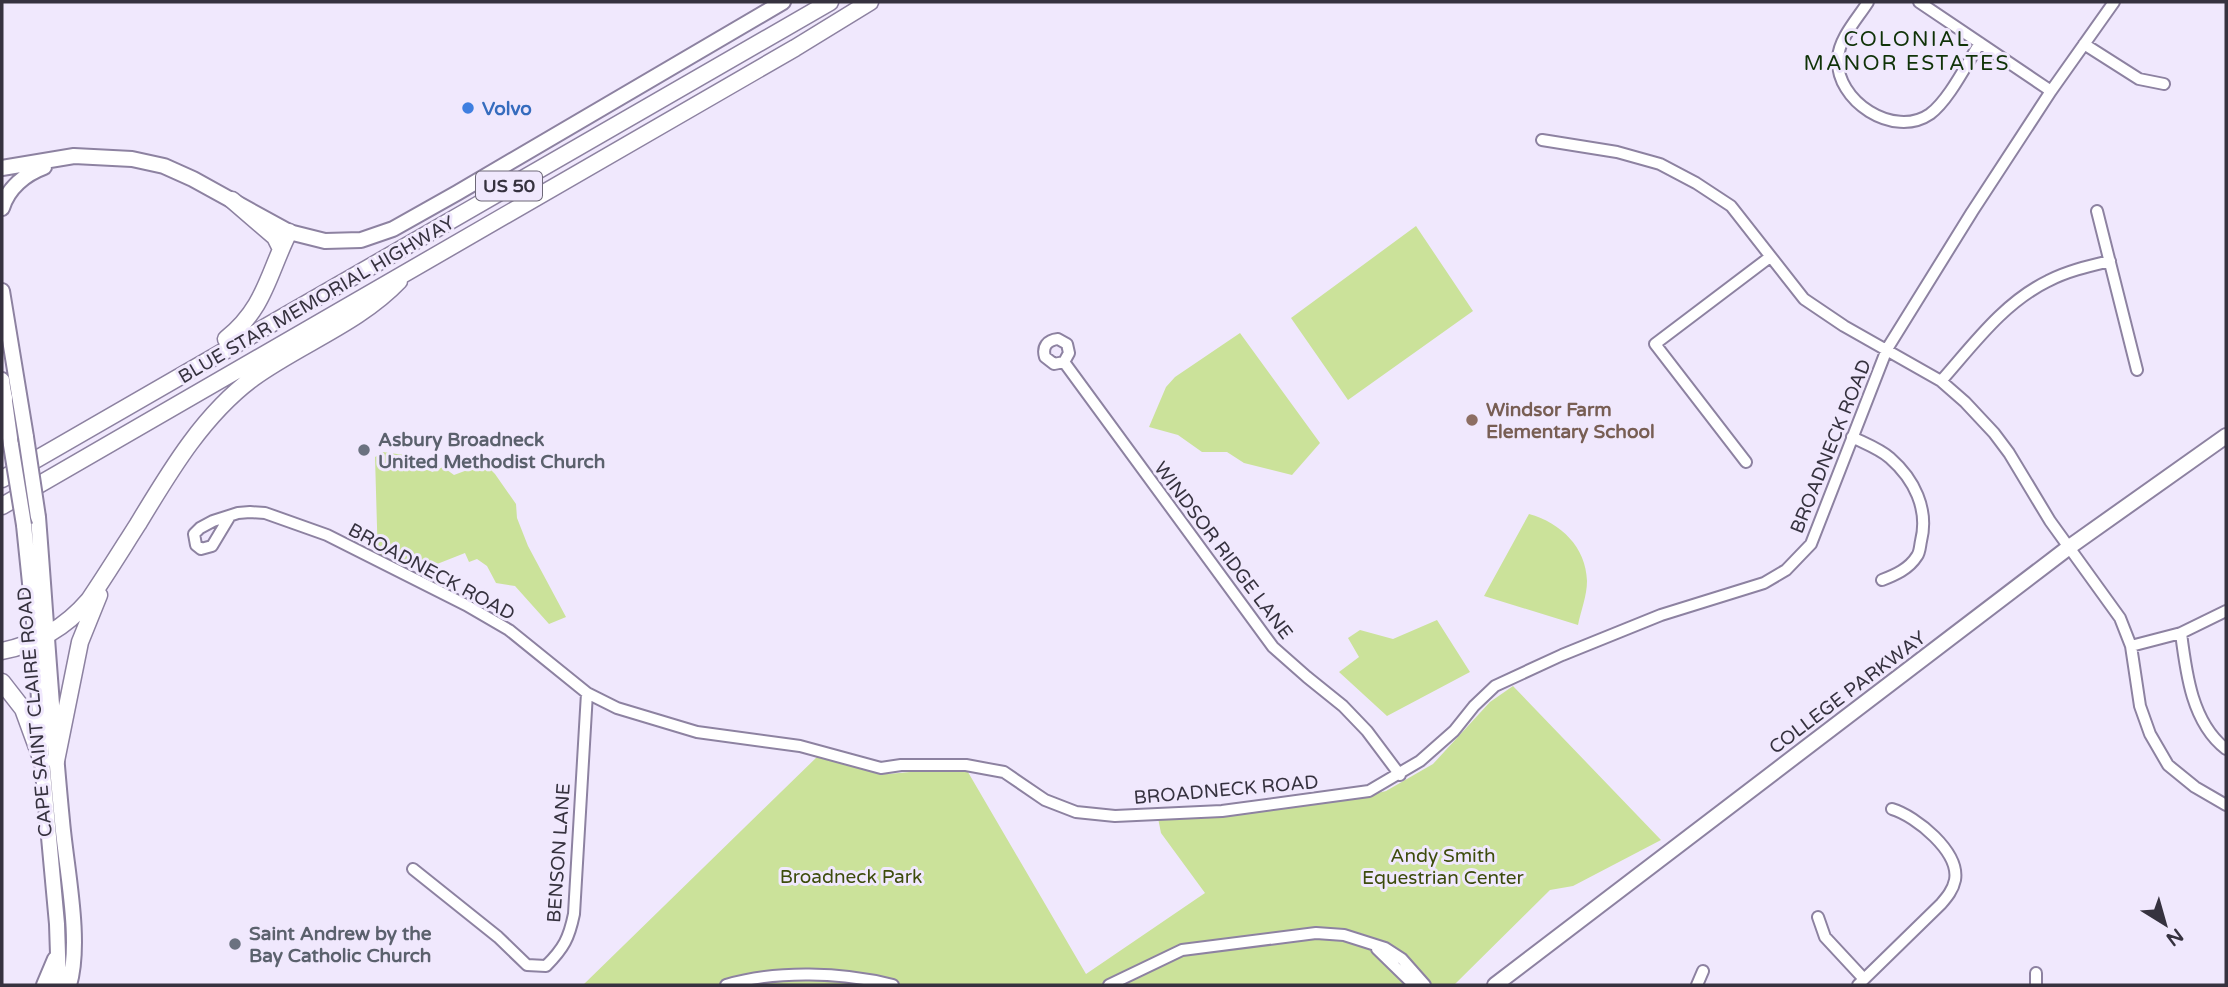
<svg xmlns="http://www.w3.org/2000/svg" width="2228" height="987" font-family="'Varela Round',sans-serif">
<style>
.green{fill:#cbe29a}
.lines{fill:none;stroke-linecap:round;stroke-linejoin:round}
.minor-casing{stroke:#8d82a1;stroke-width:14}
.major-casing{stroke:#8d82a1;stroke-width:18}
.highway-casing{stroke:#8d82a1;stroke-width:19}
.minor{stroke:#fff;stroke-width:10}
.major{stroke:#fff;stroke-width:14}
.highway{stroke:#fff;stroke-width:16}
.major-bridge-casing{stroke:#8d82a1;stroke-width:18;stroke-linecap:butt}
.major-bridge{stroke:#fff;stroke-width:14}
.shop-dot{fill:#3f7fe0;stroke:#f0e8fd;stroke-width:2.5}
.education-dot{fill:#8d6e63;stroke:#f0e8fd;stroke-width:2.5}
.worship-dot{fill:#6b7280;stroke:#f0e8fd;stroke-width:2.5}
.labels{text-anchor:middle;stroke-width:6;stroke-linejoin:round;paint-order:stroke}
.shield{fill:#f0e8fd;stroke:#6e6978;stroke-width:2}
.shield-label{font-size:18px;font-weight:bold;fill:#36323f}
.shop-label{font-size:19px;font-weight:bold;fill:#366cbe;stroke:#f0e8fd;text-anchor:start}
.street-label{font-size:19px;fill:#36323f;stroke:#f0e8fd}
.education-label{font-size:19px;font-weight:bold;fill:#785e54;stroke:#f0e8fd;text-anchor:start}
.worship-label{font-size:19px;font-weight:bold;fill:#5b616d;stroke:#f0e8fd;text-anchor:start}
.park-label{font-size:19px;fill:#3d4c0c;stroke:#f0e8fd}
.neighbourhood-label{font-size:21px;letter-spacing:2px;fill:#103308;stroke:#f0e8fd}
</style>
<rect width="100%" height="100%" fill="#f0e8fd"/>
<!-- green -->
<path class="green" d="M 1416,226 L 1473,311 L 1348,400 L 1291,318 Z
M 1240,333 L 1320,443 L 1292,475 L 1244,463 L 1227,452 L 1202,452 L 1178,435 L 1149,427 L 1166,387 L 1175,377 Z
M 383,452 L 418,457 L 432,472 L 443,467 L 454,475 L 478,466 L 487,466 L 495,474 L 516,504 L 517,518 L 528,546 L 566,617 L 549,624 L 515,586 L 496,583 L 487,566 L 477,559 L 469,562 L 465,553 L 432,566 L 421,561 L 408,565 L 393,551 L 382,555 L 378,561 L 375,457 Z
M 1529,514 C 1561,523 1586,547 1587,581 C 1587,596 1581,610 1578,625 L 1484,596 Z
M 1437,620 L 1470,672 L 1387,716 L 1339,672 L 1359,657 L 1348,638 L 1360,630 L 1393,639 Z
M 1513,686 L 1661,840 L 1573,886 L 1550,890 L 1454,985 L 583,985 L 819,755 L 888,774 L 965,767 L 1086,974 L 1205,893 L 1161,833 L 1158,818 L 1349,800 L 1386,791 L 1433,764 L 1490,702 Z"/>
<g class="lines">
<!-- minor casing -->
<g class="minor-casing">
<path id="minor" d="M 1868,2 C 1858,18 1839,38 1838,58 C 1835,101 1894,139 1930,114 C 1949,100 1967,63 1980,43
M 1919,2 L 2051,91
M 2084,44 L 2139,79 L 2164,84
M 1542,140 L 1617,152 L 1660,164 L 1696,183 L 1731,206 L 1804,299 L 1844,326 L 1941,381 L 1965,402 L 1994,433 L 2009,453 L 2050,521 L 2120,618 L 2131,646 L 2140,706 L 2150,734 L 2168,765 L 2195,787 L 2226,805
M 2097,211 L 2137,370
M 1064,362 L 1054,364 L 1045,357 C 1042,347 1047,340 1058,339 L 1067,344 L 1069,353 L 1064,362 L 1273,647 L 1307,677 L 1343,706 L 1367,731 L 1400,775
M 1941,381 C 1973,345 2003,303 2048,281 C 2067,271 2089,266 2110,261
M 1852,437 C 1864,443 1880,449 1890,458 C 1914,479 1929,509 1921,541 C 1920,545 1920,552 1917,556 C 1909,569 1895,575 1882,580
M 1746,462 L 1655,344 L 1770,257
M 230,516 L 212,546 L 201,549 L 196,545 L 194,534 L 200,528 L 213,521 L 238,513 L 250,512 L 265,513 L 327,535 L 466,605 L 509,630 L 587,693 L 617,708 L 697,732 L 800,746 L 881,768 L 901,765 L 966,765 L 1004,772 L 1045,800 L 1076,812 L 1115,816 L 1222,811 L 1369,791 L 1420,761 L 1454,731 L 1474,706 L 1495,686 L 1562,655 L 1661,615 L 1764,583 L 1786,570 L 1811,544 L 1887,349 L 1972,212 L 2051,91 L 2114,2
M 2181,633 C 2186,673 2192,723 2226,749
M 2131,646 L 2181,633 L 2226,611
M 413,869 L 498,937 L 527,965 L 546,966 C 564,948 569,938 574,914 L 587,693
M 1818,917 L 1825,937 L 1864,979
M 1377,949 L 1414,985
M 726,985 C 776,970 842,972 893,985
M 1109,985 L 1182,950 L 1316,933 L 1344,935 L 1385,948 L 1402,959 L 1425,985
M 1697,985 L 1703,971
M 1858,985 L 1941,904 C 1947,897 1953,890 1955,880 C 1960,852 1916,816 1892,809
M 2036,985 L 2036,973"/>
</g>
<!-- major casing -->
<g class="major-casing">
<path id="major" d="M 2,168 L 74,156 L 132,159 L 164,166 L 193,179 L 289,232 L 325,241 L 361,240 L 393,229 L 457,193 L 783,2
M 2,208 C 8,188 25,174 44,167
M 2,291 L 26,437
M 2,380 L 11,445
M 38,517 C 46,618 52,720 62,821 C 66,868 82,941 69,985
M 24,525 L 36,641 L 42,761 L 57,924 L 59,985
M 44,985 L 55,959
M 1495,985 L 2068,548 L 2226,436"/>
</g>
<!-- highway casing -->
<g class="highway-casing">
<path id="highway" d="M 232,200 L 275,237 L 281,249
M 226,339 C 265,308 268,274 289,232
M 2,390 L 4,398
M 2,479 L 830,2
M 2,506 L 795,48 L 870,2
M 2,651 C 37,644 66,627 89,600 C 106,575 122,549 138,524 C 170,471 203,415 253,378 C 300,344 359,323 399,281
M 2,682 L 23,709 L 42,761
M 56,761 L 80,642 L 99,595"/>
</g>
<!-- minor -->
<use href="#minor" class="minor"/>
<!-- major -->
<use href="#major" class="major"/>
<!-- highway -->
<use href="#highway" class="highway"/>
<!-- major-bridge casing -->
<g class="major-bridge-casing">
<path id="major-bridge" d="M 26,437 L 38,517
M 11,445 L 24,525"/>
</g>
<!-- major-bridge -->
<use href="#major-bridge" class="major-bridge"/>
</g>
<!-- markers -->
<circle class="shop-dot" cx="468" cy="108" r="7"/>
<circle class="education-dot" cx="1472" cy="420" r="7"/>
<g class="worship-dot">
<circle cx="364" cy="450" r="7"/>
<circle cx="235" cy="944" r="7"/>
</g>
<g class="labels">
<!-- shield labels -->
<rect class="shield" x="476" y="171.5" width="66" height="29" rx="5"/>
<g class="shield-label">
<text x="509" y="192">US 50</text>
</g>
<!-- shop labels -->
<g class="shop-label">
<text x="482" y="115">Volvo</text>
</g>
<!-- street labels -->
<g class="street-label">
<text transform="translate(316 299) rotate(-30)" y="7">BLUE STAR MEMORIAL HIGHWAY</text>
<text transform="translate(1830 446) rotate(-68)" y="7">BROADNECK ROAD</text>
<text transform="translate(1224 550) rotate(53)" y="7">WINDSOR RIDGE LANE</text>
<text transform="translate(432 571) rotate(28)" y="7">BROADNECK ROAD</text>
<text transform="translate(1847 692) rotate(-37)" y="7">COLLEGE PARKWAY</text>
<text transform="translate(34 712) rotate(-95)" y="7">CAPE SAINT CLAIRE ROAD</text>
<text transform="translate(1226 789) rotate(-5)" y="7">BROADNECK ROAD</text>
<text transform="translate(558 853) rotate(-86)" y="7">BENSON LANE</text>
</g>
<!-- education labels -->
<g class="education-label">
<text x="1486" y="416">Windsor Farm<tspan x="1486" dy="22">Elementary School</tspan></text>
</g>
<!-- worship labels -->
<g class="worship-label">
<text x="378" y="446">Asbury Broadneck<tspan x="378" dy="22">United Methodist Church</tspan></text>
<text x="249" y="940">Saint Andrew by the<tspan x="249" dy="22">Bay Catholic Church</tspan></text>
</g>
<!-- park labels -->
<g class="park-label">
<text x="1443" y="862">Andy Smith<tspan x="1443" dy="22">Equestrian Center</tspan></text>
<text x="851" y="883">Broadneck Park</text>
</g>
<!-- neighbourhood labels -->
<g class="neighbourhood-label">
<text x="1907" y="46">COLONIAL<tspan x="1907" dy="24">MANOR ESTATES</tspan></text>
</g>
</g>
<!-- border -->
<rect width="2228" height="987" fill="none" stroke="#36323f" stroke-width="7"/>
<!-- north arrow -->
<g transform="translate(2165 924) rotate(143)" stroke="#f0e8fd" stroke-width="5" paint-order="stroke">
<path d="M0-5L12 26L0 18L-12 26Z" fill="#36323f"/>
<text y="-10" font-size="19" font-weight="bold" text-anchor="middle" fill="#36323f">N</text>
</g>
</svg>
